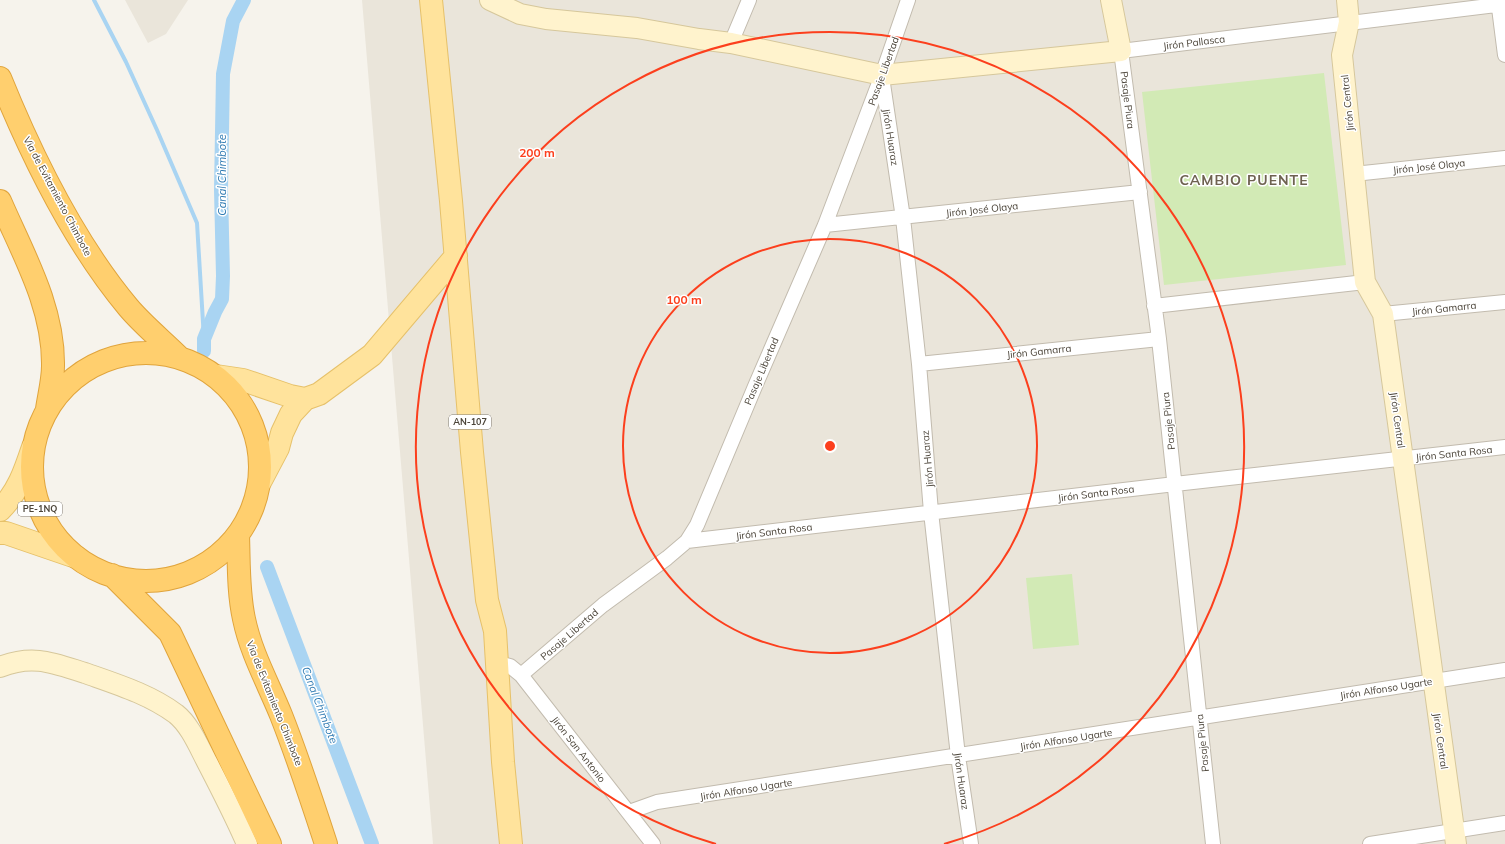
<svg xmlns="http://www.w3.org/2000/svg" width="1505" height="844" font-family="Mulish,sans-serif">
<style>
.residential{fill:#eae5da}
.green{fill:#d2eab5}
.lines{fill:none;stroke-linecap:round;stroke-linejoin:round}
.stream{stroke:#a9d4f2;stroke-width:4}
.canal{stroke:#a9d4f2;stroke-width:14}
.street-casing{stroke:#c2bbae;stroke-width:16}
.secondary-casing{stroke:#d6c79b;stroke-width:22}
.primary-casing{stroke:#e6c16a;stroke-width:24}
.highway-casing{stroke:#e0a43c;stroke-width:24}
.street{stroke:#fff;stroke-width:14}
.secondary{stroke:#fff3cd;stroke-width:20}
.primary{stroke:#ffe39c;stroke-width:22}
.highway{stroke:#ffcf6e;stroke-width:22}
.ring{fill:none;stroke:#fc3f1d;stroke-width:2}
.labels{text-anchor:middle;stroke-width:3;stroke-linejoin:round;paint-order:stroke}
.shield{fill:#fff;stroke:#817c74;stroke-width:1}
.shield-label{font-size:9px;font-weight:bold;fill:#4b4439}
.street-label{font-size:10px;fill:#4b4439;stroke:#fff}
.water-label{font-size:11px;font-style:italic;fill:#2e7ab2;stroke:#fff}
.district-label{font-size:14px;font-weight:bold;letter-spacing:1px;fill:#6e6250;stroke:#fff}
.centre{fill:#fc3f1d;stroke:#fff;stroke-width:2}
.ring-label{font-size:12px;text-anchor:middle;font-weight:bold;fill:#fc3f1d;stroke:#fff;stroke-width:3;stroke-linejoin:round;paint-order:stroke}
</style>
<rect width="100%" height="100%" fill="#f6f3ec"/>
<!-- residential -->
<path class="residential" d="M 125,0 L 188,0 L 166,34 L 148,43 Z
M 362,0 L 1505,0 L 1505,844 L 433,844 Z"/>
<!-- green -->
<path class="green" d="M 1324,73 L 1346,265 L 1164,285 L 1142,92 Z
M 1072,574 L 1079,645 L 1033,649 L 1026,578 Z"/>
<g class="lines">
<!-- stream -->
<path class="stream" d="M 94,0 L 126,62 L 157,130 L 197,223 L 204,339"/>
<!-- canal -->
<path class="canal" d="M 204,351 L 204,339 L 215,312 L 222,299 L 223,276 L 221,190 L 223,74 L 233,21 L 244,0
M 267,567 L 372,844"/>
<!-- street casing -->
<g class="street-casing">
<path id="street" d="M 1498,0 L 1505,55
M 731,43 L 749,0
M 882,77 L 903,218 L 919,364 L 931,512 L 958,756 L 971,844
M 1354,174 L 1505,158
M 825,225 L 1140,192
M 1154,306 L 1365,282
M 1383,314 L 1505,302
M 919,364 L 1159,339
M 687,541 L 1175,484 L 1505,447
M 497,663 L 510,666 L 521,675 L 653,844
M 521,675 L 603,605 L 667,558 L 687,541 L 697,525 L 756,384 L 825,225 L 882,75 L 908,0
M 629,812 L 657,802 L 1505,670
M 1213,844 L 1159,339 L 1121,51 L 1505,4
M 1370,844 L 1505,823"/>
</g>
<!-- secondary casing -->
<g class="secondary-casing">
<path id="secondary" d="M 490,0 L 520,14 L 546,19 L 637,28 L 699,39 L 731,43 L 882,75 L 1121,51 L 1111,0
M 1347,0 L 1349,22 L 1342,55 L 1365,282 L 1383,314 L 1456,844
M 0,667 C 33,654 53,663 85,673 C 116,684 149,694 176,714 C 190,725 199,747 207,762 C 221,789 235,816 247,844"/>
</g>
<!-- primary casing -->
<g class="primary-casing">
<path id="primary" d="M 431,0 L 451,201 L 472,452 L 487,600 L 495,631 L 503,762 L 511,844
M 216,376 L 243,380 L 290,396 L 305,399
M 259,484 L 278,448 L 282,433 L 291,414 L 305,399 L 319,394 L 372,355 L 456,256
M 0,510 C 18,492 25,471 33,447
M 0,533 L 6,533 L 76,557"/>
</g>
<!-- highway casing -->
<g class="highway-casing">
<path id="highway" d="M 0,78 C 32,157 73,241 128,307 C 143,325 163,341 180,358
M 0,201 C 23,254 54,307 53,366 C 53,380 49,395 47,409
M32 467a114 114 0 1 1 228 0a114 114 0 1 1-228 0Z
M 238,535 C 239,563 238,592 244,619 C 251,653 268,683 281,715 C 298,758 312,801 326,844
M 112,575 L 170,633 L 270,844"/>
</g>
<!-- street -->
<use href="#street" class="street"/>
<!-- secondary -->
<use href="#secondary" class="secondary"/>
<!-- primary -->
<use href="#primary" class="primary"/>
<!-- highway -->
<use href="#highway" class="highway"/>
</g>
<!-- distance rings -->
<g class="ring">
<circle cx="830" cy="446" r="207"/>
<path d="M716 844A414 414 0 1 1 944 844"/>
</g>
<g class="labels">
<!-- shield labels -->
<g class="shield">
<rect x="449" y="415" width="42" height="14" rx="3"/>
<rect x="18" y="502" width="44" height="14" rx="3"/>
</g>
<g class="shield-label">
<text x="470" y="425">AN-107</text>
<text x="40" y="512">PE-1NQ</text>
</g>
<!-- street labels -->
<g class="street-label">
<text transform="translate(1194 42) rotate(-7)" y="4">Jirón Pallasca</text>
<text transform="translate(883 71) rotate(-70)" y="4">Pasaje Libertad</text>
<text transform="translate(1128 100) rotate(83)" y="4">Pasaje Piura</text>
<text transform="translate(1347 103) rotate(-96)" y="4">Jirón Central</text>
<text transform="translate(891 137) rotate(81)" y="4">Jirón Huaraz</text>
<text transform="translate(1429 166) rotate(-6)" y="4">Jirón José Olaya</text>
<text transform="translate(58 196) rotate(62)" y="4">Via de Evitamiento Chimbote</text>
<text transform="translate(982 209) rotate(-6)" y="4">Jirón José Olaya</text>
<text transform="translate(1444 308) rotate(-6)" y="4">Jirón Gamarra</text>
<text transform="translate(1039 351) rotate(-6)" y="4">Jirón Gamarra</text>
<text transform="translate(761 371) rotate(-67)" y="4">Pasaje Libertad</text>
<text transform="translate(1398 420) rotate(82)" y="4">Jirón Central</text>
<text transform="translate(1168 421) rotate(-96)" y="4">Pasaje Piura</text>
<text transform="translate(1454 453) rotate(-6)" y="4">Jirón Santa Rosa</text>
<text transform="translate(927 459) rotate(-95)" y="4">Jirón Huaraz</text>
<text transform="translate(1096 493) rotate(-7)" y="4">Jirón Santa Rosa</text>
<text transform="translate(774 531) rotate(-7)" y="4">Jirón Santa Rosa</text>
<text transform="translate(569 634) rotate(-41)" y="4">Pasaje Libertad</text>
<text transform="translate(1386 688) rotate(-9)" y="4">Jirón Alfonso Ugarte</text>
<text transform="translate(275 703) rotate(68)" y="4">Via de Evitamiento Chimbote</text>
<text transform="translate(1066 739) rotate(-9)" y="4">Jirón Alfonso Ugarte</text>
<text transform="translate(1441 741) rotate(82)" y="4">Jirón Central</text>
<text transform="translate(1202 743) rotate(-96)" y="4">Pasaje Piura</text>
<text transform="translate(579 749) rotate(52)" y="4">Jirón San Antonio</text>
<text transform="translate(962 781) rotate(82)" y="4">Jirón Huaraz</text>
<text transform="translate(746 789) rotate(-9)" y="4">Jirón Alfonso Ugarte</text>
</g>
<!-- water labels -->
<g class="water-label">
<text transform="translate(222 175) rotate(-90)" y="4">Canal Chimbote</text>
<text transform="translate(320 705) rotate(69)" y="4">Canal Chimbote</text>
</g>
<!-- district labels -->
<g class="district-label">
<text x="1244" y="185">CAMBIO PUENTE</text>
</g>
</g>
<circle cx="830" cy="446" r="6" class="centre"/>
<g class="ring-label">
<text x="537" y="157">200 m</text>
<text x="684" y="304">100 m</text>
</g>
</svg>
